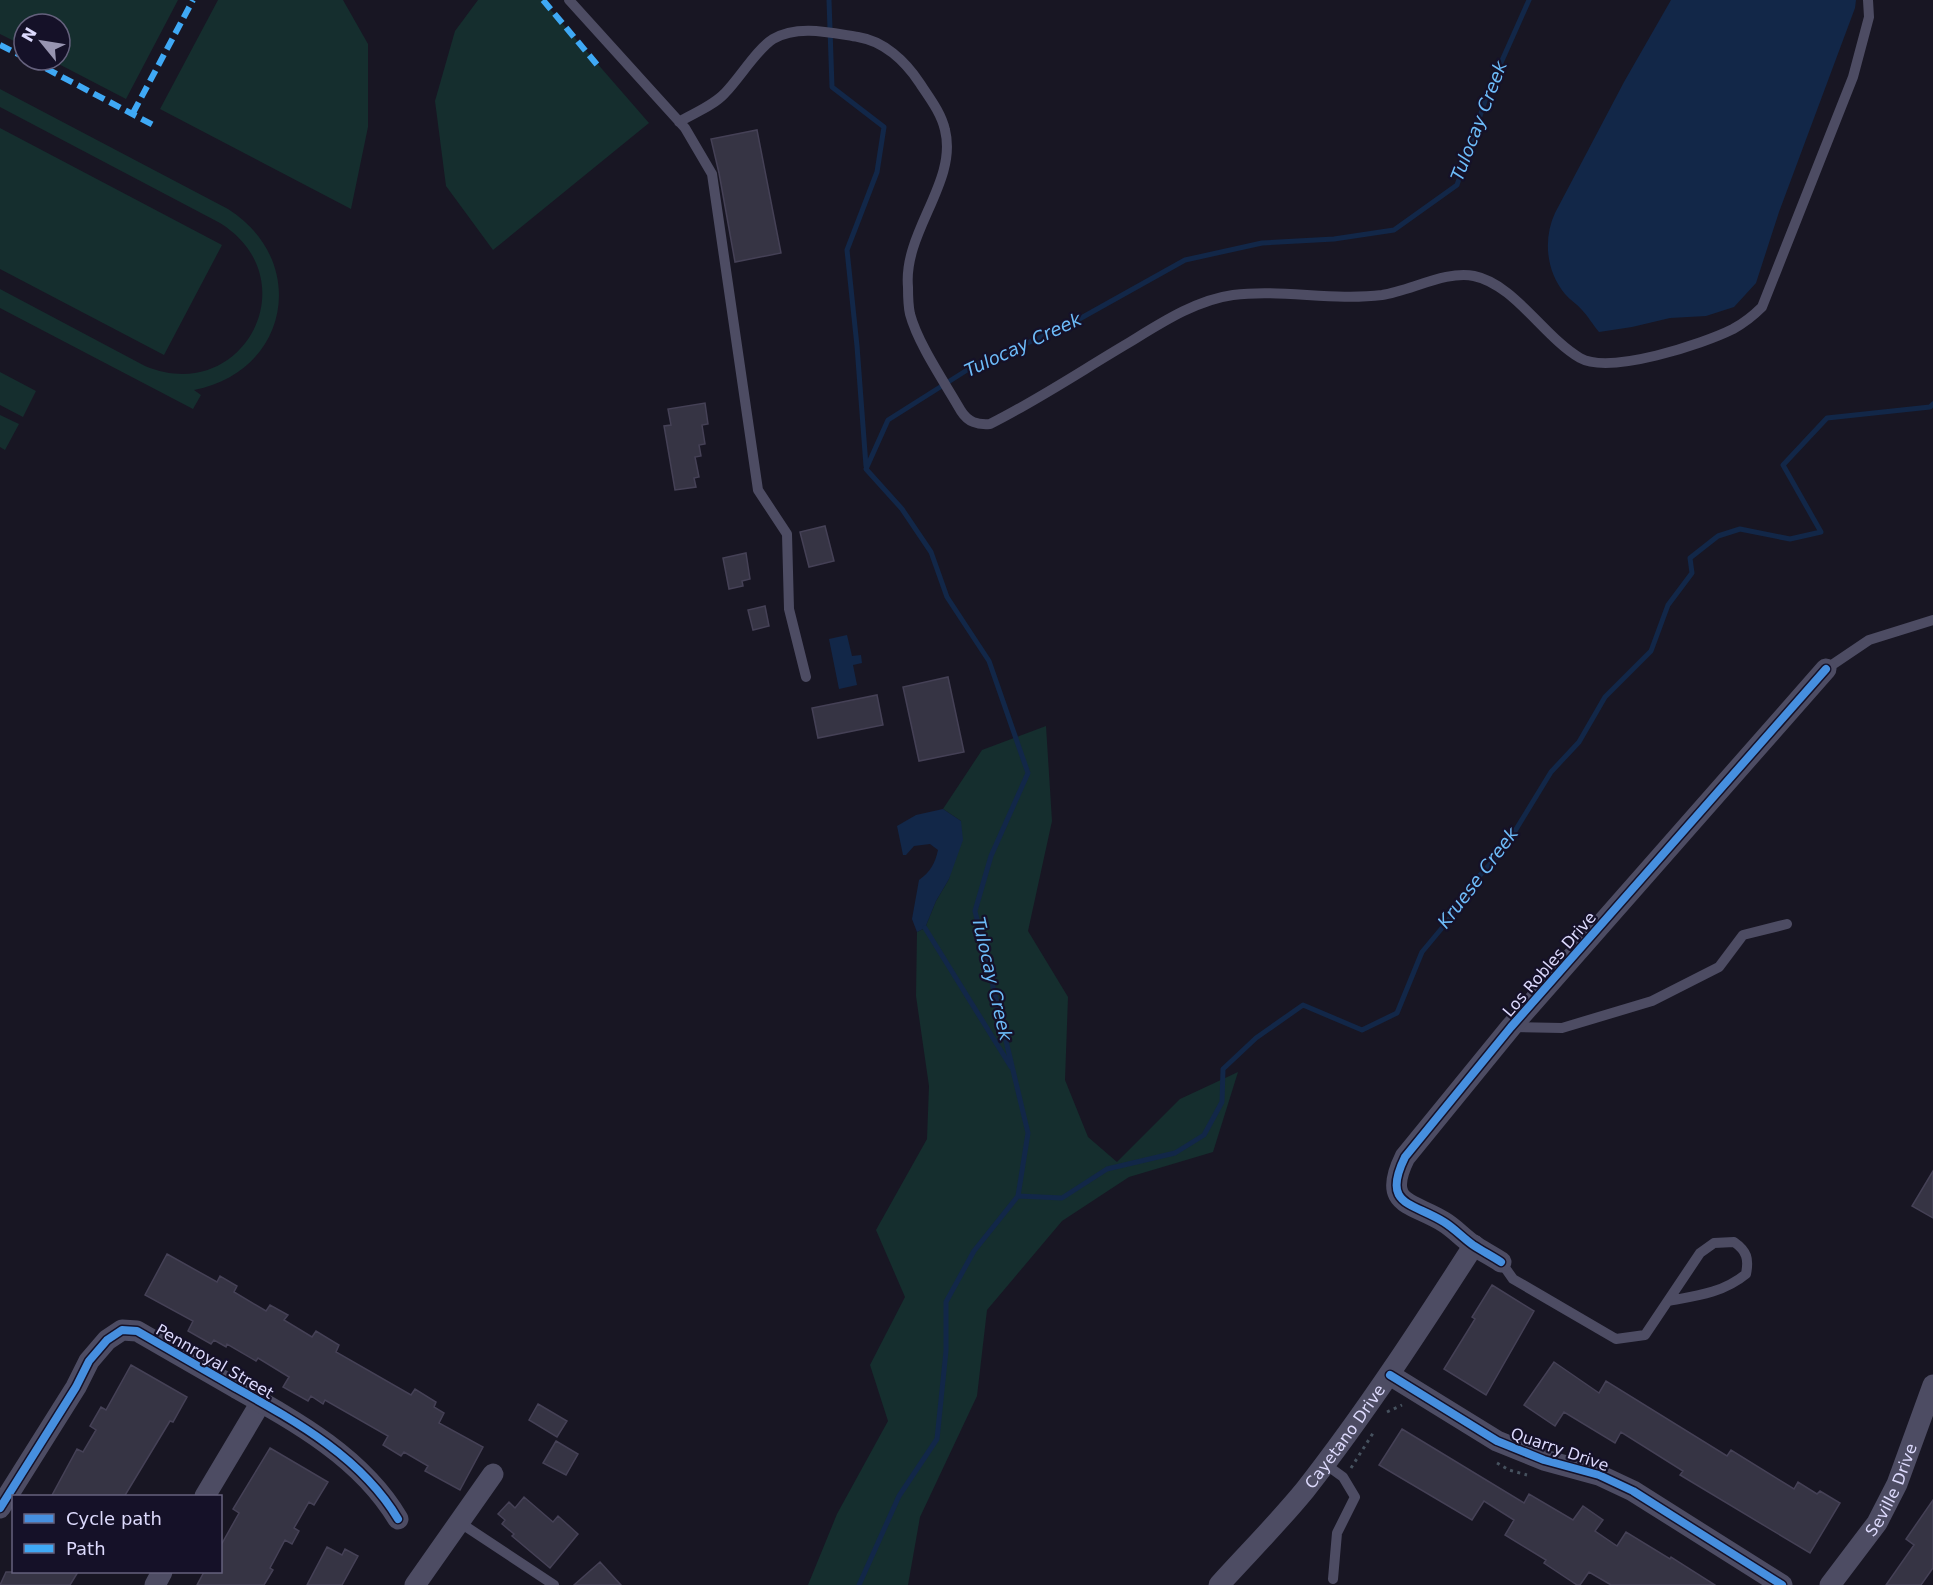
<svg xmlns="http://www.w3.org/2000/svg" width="1933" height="1585" font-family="'DejaVu Sans',sans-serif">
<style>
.green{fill:#152e2e}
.water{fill:#122748}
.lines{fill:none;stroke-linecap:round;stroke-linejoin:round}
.stream{stroke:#122748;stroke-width:5}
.building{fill:#363444;stroke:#454156;stroke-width:1.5}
.path{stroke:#46525f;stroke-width:3;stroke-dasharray:3 4.5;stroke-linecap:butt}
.lane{stroke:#4d4c63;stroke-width:10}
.street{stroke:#4d4c63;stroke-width:21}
.quiet{stroke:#3fa9f5;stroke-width:6;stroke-dasharray:12 6;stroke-linecap:butt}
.cycleway-casing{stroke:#151128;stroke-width:11}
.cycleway{stroke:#468fdf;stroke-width:8}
.labels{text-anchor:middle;stroke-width:4.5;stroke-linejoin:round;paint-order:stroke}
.street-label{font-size:16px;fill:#dddafd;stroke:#151128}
.water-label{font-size:18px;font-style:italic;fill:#6dbcf9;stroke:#151128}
</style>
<rect width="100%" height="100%" fill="#181623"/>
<!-- green -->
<path class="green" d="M 0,0 L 178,0 L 126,99 L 51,60 L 60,60 L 60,24 L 24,24 L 24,46 L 0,34 Z
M 218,0 L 343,0 L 368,44 L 368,127 L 351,209 L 160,109 Z
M 478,0 L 542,0 L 649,123 L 493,250 L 446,186 L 435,101 L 455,31 Z
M 0,89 L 228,209 C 310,261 289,372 194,390 L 201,395 L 193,409 L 0,308 L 0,289 L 145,366 C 243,407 310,279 220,223 L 0,107 Z
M 0,128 L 222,245 L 164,355 L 0,269 Z
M 0,372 L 36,391 L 23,417 L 0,405 Z
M 0,415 L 19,424 L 5,450 L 0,447 Z
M 1046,726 L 1052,821 L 1028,931 L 1068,997 L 1065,1080 L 1088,1137 L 1117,1162 L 1180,1099 L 1238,1072 L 1213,1152 L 1129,1177 L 1062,1221 L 987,1310 L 977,1396 L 920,1517 L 908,1585 L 808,1585 L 837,1514 L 888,1421 L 870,1365 L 905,1297 L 876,1230 L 927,1139 L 929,1086 L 916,996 L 917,932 L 925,928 L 936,901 L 949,879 L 961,821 L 943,809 L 982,750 Z"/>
<!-- water -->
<path class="water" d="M 1671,0 L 1856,0 L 1855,8 L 1779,212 L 1756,283 L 1734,307 L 1706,316 L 1670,318 L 1632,327 L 1599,332 C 1593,325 1588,316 1582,310 C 1577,304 1570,300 1565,294 C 1546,271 1543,239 1555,213 L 1624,82 Z
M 847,635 L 852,656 L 861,655 L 862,663 L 853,665 L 857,685 L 839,689 L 829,639 Z
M 943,809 L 961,821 L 963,840 L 949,879 L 936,901 L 925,928 L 917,932 L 912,919 L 919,880 C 930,872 935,864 938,850 L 930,844 L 914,846 L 906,855 L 903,855 L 897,826 L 916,815 Z"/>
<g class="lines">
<!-- stream -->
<path class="stream" d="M 829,0 L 832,87 L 884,127 L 877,172 L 847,250 L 857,346 L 866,466
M 925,928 L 1011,1067
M 1018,1196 L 1062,1198 L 1107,1169 L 1175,1153 L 1204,1135 L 1222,1102 L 1223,1069 L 1256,1038 L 1303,1005 L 1362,1030 L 1397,1013 L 1422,952 L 1447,922 L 1471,885 L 1504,849 L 1551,772 L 1579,742 L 1605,697 L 1651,651 L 1668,605 L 1692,573 L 1690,558 L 1718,536 L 1740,529 L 1790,539 L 1821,532 L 1783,465 L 1827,418 L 1930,407 L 1933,404
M 859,1585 L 899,1496 L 937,1439 L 946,1351 L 946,1302 L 974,1251 L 1018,1196 L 1028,1133 L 975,911 L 991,856 L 1028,773 L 989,661 L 947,597 L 931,552 L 902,509 L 866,469 L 888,420 L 975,365 L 1065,327 L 1185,260 L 1262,243 L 1334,239 L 1394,230 L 1457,185 L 1488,92 L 1529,0"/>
</g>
<!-- building -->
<path class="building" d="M 757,130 L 781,253 L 735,262 L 719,173 L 711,139 Z
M 705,403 L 708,424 L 702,425 L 705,444 L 699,445 L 701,456 L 695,457 L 699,477 L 694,478 L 696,487 L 675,490 L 664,426 L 671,425 L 668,409 Z
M 825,526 L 834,561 L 809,567 L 800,532 Z
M 746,553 L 750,579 L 742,581 L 743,586 L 729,589 L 723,558 Z
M 765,606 L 769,626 L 753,630 L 748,610 Z
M 948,677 L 964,752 L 919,761 L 903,687 Z
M 877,695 L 883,725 L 818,738 L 812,708 Z
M 1933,1171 L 1933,1218 L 1912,1206 Z
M 167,1254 L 217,1282 L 220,1276 L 237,1286 L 234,1292 L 266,1311 L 270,1305 L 288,1315 L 284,1320 L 312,1337 L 316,1331 L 339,1345 L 336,1352 L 411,1395 L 415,1389 L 436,1402 L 434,1407 L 444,1413 L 439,1423 L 483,1447 L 460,1490 L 425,1471 L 428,1466 L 404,1452 L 401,1456 L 383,1445 L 388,1436 L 325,1400 L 323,1404 L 311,1396 L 308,1401 L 283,1387 L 289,1377 L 258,1358 L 256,1361 L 227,1344 L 226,1347 L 214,1340 L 211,1344 L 188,1331 L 193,1321 L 145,1295 Z
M 1492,1285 L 1534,1311 L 1486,1395 L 1444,1369 L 1475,1319 L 1472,1317 Z
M 1554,1362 L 1599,1393 L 1606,1381 L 1727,1456 L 1731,1450 L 1794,1489 L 1798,1482 L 1817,1494 L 1820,1491 L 1840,1503 L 1810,1553 L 1680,1475 L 1683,1471 L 1621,1432 L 1615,1443 L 1564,1412 L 1555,1426 L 1524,1405 Z
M 131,1365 L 187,1397 L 173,1422 L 170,1421 L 124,1497 L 51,1497 L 77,1449 L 83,1452 L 96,1430 L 90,1426 L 101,1407 L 106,1410 Z
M 538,1404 L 567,1421 L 557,1437 L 529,1420 Z
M 1402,1429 L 1524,1503 L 1529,1494 L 1573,1520 L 1583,1506 L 1603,1520 L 1595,1531 L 1617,1546 L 1626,1532 L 1670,1559 L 1671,1557 L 1715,1585 L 1611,1585 L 1589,1572 L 1580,1585 L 1577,1585 L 1544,1563 L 1546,1560 L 1505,1535 L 1514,1520 L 1484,1501 L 1472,1520 L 1379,1465 Z
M 556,1441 L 578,1454 L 566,1475 L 543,1463 Z
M 270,1448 L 328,1482 L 314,1505 L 309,1502 L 294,1528 L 299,1531 L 292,1544 L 285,1540 L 270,1568 L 273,1570 L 264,1585 L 197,1585 L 204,1572 L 220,1572 L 220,1547 L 239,1513 L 233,1509 Z
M 524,1497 L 553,1522 L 558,1516 L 578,1534 L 550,1568 L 512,1536 L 514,1534 L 502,1524 L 505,1520 L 498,1514 L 509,1502 L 515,1508 Z
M 1933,1500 L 1933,1568 L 1921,1585 L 1886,1585 L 1914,1545 L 1906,1539 Z
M 327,1547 L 342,1555 L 345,1549 L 358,1556 L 342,1585 L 307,1585 Z
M 600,1562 L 621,1585 L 574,1585 Z
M 6,1572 L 78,1572 L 70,1585 L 0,1585 Z"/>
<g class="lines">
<!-- path -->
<path class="path" d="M 1387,1412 L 1402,1405
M 1497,1463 L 1509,1470 L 1527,1475
M 1351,1468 L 1375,1430"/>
<!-- lane -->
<path class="lane" d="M 569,0 L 685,128 L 712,174 L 758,490 L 787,534 L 789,609 L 806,677
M 679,122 C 694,113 713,106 725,93 C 739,79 757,49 773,39 C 798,24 832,33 858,37 C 884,41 905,61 919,82 C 928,96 941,112 945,130 C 958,182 903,232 908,287 C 908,295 908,305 910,314 C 918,344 945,383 961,411 C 968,422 977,425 990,424 C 1038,400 1084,369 1130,342 C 1161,323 1196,300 1233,295 C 1282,289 1332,301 1382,295 C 1410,291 1447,270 1474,276 C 1514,284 1544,337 1580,358 C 1610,375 1703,344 1733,329 C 1744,323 1753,316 1762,307 L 1853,77 L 1869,17 L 1868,0
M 1826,669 L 1869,640 L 1933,620
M 1511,1027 L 1562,1028 L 1652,1001 L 1719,967 L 1743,935 L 1787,924
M 1501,1262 L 1513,1279 L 1616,1339 L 1645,1335 L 1700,1253 L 1714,1243 L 1734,1242 C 1747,1251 1749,1259 1746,1274 C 1723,1293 1696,1296 1668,1301
M 1325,1464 L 1343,1477 L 1355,1497 L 1337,1533 L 1333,1579
M 459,1522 L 554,1585"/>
<!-- street -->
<g class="street">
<path d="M 1501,1262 C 1492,1256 1482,1251 1473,1245 C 1463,1238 1454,1228 1444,1222 C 1412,1202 1381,1206 1405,1157 L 1511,1027 L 1826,669"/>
<path d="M 1390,1375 L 1497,1441 L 1544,1460 L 1599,1475 L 1633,1491 L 1782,1585"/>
<path d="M 205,1496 L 261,1402"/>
<path d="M 0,1508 L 76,1387 L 89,1361 L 107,1340 L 122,1330 L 137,1331 C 170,1350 203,1369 236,1388 C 297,1422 362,1458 398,1519"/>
<path d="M 155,1585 L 162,1572"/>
<path d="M 415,1585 L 493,1474"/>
<path id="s1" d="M 1219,1585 C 1247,1554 1278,1523 1305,1490 C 1366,1412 1420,1329 1474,1245"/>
<path id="s2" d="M 1830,1585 L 1877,1523 L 1897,1484 L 1933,1385"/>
</g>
<!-- quiet -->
<path class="quiet" d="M 543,0 L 599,67
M 0,45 L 24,57
M 30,60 L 157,127
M 133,113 L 193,0"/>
<!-- cycleway casing -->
<g class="cycleway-casing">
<path id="cycleway" d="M 1501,1262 C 1492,1256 1482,1251 1473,1245 C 1463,1238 1454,1228 1444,1222 C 1412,1202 1381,1206 1405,1157 L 1511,1027 L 1826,669
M 1390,1375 L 1497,1441 L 1544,1460 L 1599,1475 L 1633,1491 L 1782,1585
M 0,1508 L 76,1387 L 89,1361 L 107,1340 L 122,1330 L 137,1331 C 170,1350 203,1369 236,1388 C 297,1422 362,1458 398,1519"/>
</g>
<!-- cycleway -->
<use href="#cycleway" class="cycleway"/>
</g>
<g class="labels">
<!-- street labels -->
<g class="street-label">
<text transform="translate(1549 964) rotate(-49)" y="6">Los Robles Drive</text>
<text transform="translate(215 1361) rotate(30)" y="6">Pennroyal Street</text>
<text dy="6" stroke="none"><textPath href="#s1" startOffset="195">Cayetano Drive</textPath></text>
<text transform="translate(1560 1449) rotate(19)" y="6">Quarry Drive</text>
<text dy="6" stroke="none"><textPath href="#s2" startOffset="114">Seville Drive</textPath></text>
</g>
<!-- water labels -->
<g class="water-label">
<text transform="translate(1479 121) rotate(-69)" y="6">Tulocay Creek</text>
<text transform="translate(1023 345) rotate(-25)" y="6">Tulocay Creek</text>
<text transform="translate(1478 878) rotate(-53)" y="6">Kruese Creek</text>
<text transform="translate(992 979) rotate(77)" y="6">Tulocay Creek</text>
</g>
</g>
<!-- legend -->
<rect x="12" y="1495" width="210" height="78" fill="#151128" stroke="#65617d" stroke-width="1.5"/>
<rect x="24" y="1514" width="30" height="9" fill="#468fdf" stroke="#65617d" stroke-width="1.5"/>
<text x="66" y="1525" font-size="18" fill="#dddafd">Cycle path</text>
<rect x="24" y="1544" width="30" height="9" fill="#3fa9f5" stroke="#65617d" stroke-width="1.5"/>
<text x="66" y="1555" font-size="18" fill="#dddafd">Path</text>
<!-- north arrow -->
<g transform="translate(42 42) rotate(300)"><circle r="28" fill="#151128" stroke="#65617d" stroke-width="1.5"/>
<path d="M0-4.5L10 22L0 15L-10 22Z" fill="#9895b1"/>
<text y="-9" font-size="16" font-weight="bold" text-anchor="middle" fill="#dddafd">N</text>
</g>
</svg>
